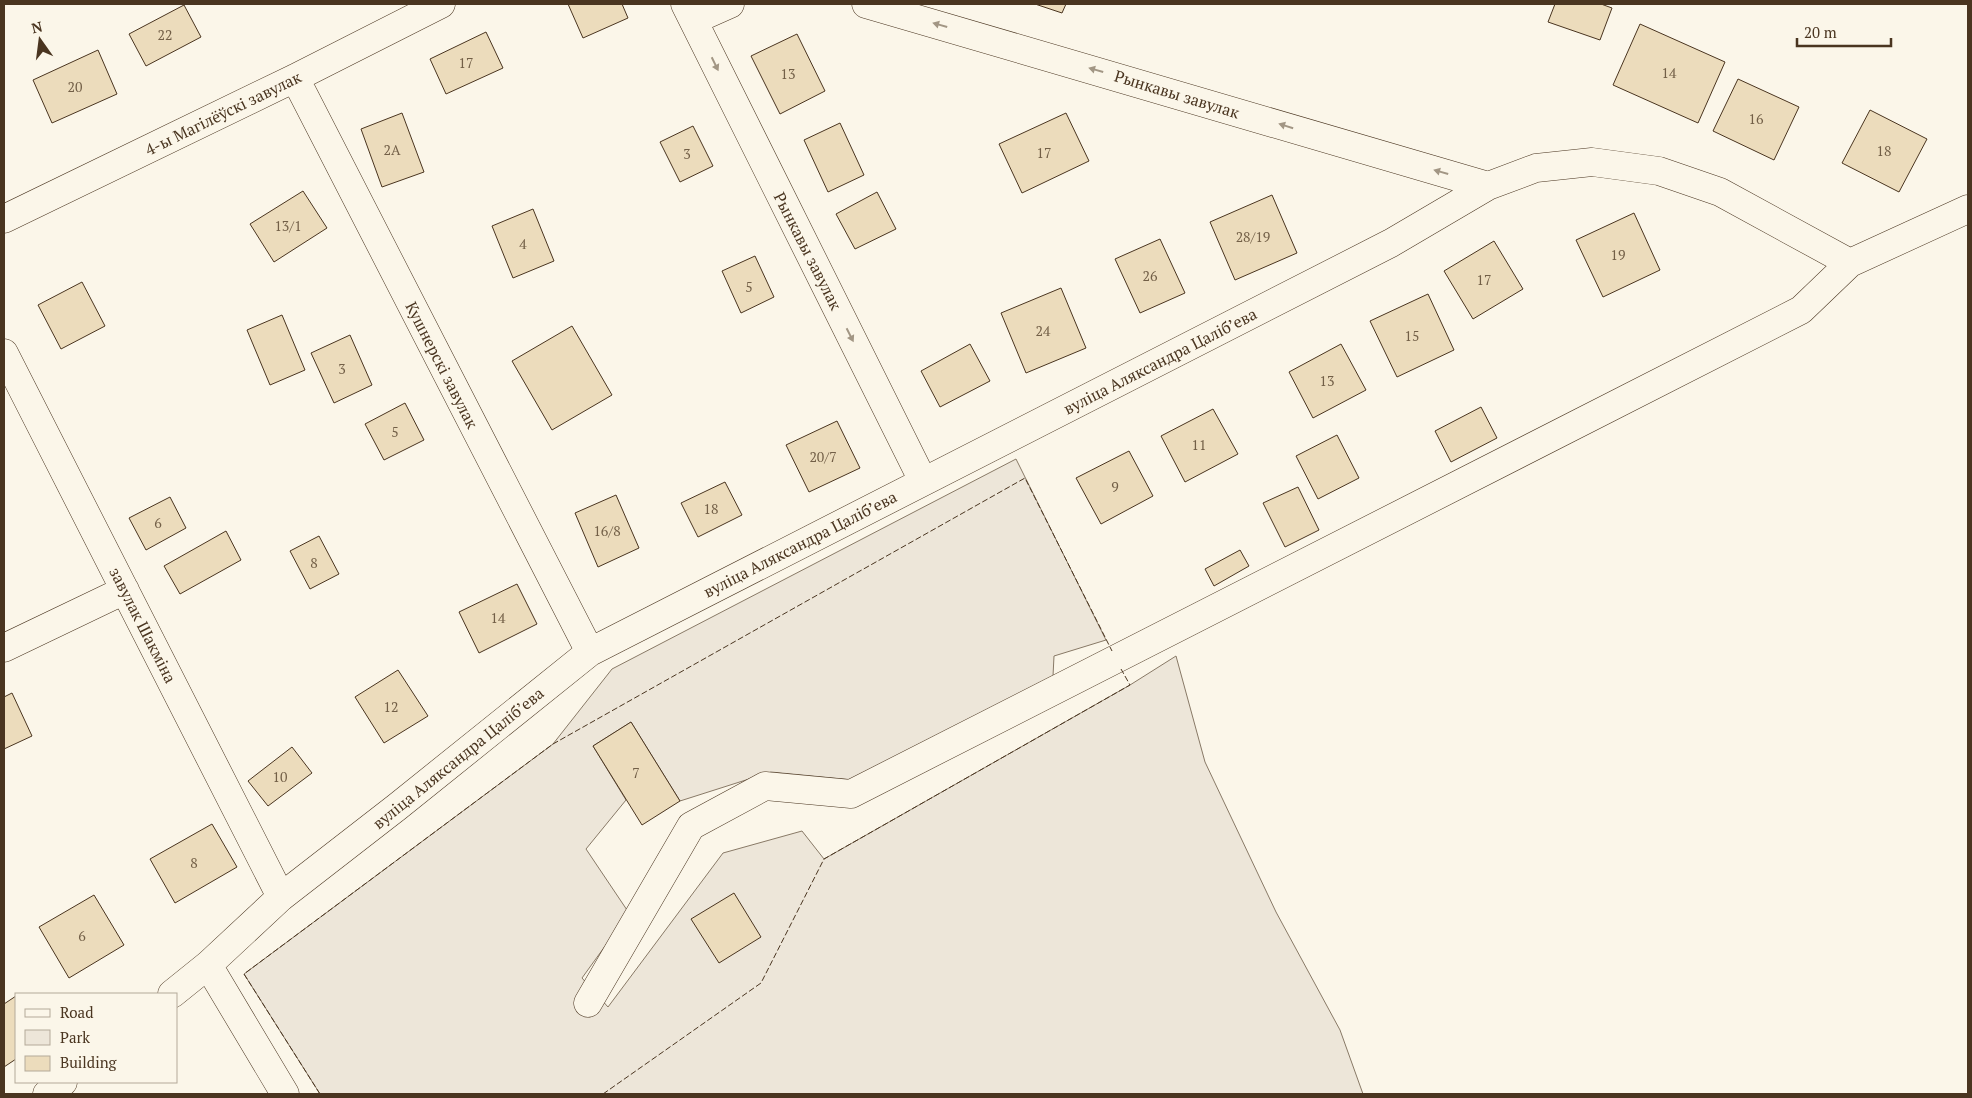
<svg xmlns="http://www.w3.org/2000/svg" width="1972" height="1098" font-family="'PT Serif',serif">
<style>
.green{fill:#ede6d9;stroke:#887966}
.building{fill:#ecdcbc;stroke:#4a3520}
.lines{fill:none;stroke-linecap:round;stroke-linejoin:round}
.minor-casing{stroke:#4a3520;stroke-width:29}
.minor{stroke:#fbf6e9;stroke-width:28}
.fence{stroke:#4a3520;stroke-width:1;stroke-dasharray:6 2.5;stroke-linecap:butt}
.oneway{fill:#a29684}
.labels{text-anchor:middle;stroke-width:4;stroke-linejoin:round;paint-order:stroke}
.number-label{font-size:14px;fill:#725f47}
.street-label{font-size:16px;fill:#4a3520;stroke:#fbf6e9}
</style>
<rect width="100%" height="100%" fill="#fbf6e9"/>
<!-- green -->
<path class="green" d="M 1016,459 L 1106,640 L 1054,656 L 1053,676 L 854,780 L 771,772 L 680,801 L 631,722 L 593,746 L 626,800 L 586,849 L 629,913 L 582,978 L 608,1007 L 723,853 L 802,831 L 824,859 L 1130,685 L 1176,656 L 1205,762 L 1276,912 L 1340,1030 L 1363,1094 L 320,1094 L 244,974 L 553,744 L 612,669 Z"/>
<!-- building -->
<path class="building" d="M 568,4 L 622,4 L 628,18 L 583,38 Z
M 1035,4 L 1066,4 L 1062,13 Z
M 1555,4 L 1601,4 L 1612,8 L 1600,40 L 1548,22 Z
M 184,5 L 201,37 L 146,66 L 129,34 Z
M 1640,24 L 1725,62 L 1698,123 L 1613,85 Z
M 486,32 L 503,68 L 446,94 L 430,59 Z
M 797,34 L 825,91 L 780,114 L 751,56 Z
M 98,50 L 117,94 L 52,123 L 33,80 Z
M 1738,79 L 1799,107 L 1774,160 L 1713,131 Z
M 1870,110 L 1927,139 L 1899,192 L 1842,163 Z
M 402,113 L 424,172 L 382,187 L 361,129 Z
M 1066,113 L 1089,161 L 1022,193 L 999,144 Z
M 840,123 L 864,175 L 828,192 L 804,140 Z
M 693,126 L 713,166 L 680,182 L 660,142 Z
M 303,191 L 327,228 L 274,262 L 250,224 Z
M 877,192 L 896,229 L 855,249 L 836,214 Z
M 1272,195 L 1297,253 L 1235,280 L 1210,222 Z
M 533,209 L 554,261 L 513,278 L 492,226 Z
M 1634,213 L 1660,270 L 1603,297 L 1576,240 Z
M 1160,239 L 1185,293 L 1140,313 L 1115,259 Z
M 1494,241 L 1523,289 L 1473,319 L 1444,271 Z
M 755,256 L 774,297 L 741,313 L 722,271 Z
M 82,282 L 105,326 L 61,349 L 38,305 Z
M 1061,288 L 1086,348 L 1026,373 L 1001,313 Z
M 1428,294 L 1454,350 L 1397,377 L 1370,321 Z
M 282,315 L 305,370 L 270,385 L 247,330 Z
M 572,326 L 612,395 L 552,430 L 512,361 Z
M 350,335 L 372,385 L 334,403 L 311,353 Z
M 970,344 L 990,381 L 940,407 L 921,371 Z
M 1341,344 L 1366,390 L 1313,418 L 1289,372 Z
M 405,403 L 424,440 L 384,460 L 365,424 Z
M 1481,407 L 1497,438 L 1451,462 L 1435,431 Z
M 1213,409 L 1238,454 L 1185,482 L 1161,436 Z
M 837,421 L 860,468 L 809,492 L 786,445 Z
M 1337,435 L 1359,478 L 1318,499 L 1296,456 Z
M 1129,451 L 1153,496 L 1101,524 L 1076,478 Z
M 725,482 L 742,515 L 698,537 L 681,503 Z
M 1298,487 L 1319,530 L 1285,547 L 1263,503 Z
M 616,495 L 639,548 L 598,567 L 575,513 Z
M 170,497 L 186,528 L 146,550 L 129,518 Z
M 226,531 L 241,560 L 180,594 L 164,566 Z
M 319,536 L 339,574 L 310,589 L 290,551 Z
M 1240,550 L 1249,566 L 1214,586 L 1205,569 Z
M 517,584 L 537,624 L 479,653 L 459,612 Z
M 398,670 L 428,716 L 384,743 L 355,697 Z
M 12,693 L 32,736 L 4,749 L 4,697 Z
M 631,722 L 680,801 L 642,825 L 593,746 Z
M 292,747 L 312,773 L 268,806 L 248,781 Z
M 212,824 L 237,867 L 175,903 L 150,859 Z
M 734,893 L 761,937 L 719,963 L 691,919 Z
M 94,895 L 124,945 L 69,978 L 39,927 Z
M 16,996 L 16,1059 L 4,1067 L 4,1004 Z"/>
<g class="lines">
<!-- minor casing -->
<g class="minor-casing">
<path id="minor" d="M 685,4 L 923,481
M 866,4 L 1488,186
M 694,20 L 730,4
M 295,78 L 590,652
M 4,219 L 295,78 L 441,4
M 4,353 L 281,897
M 4,648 L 125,590
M 208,965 L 285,1094
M 172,994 L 208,965 L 281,897 L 397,807 L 590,652 L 1391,243 L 1488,186 L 1536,168 L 1592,162 L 1659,171 L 1720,192 L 1850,263
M 588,1003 L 691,826 L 765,786 L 851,794 L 1801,310 L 1850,263 L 1968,209
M 47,1094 L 63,1082"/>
</g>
<!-- minor -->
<use href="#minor" class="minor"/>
<!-- fence -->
<path class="fence" d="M 320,1094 L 244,974 L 553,744 L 1025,478 L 1112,651
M 603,1094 L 761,983 L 824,859 L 1130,685 L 1121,669"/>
</g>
<!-- one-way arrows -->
<defs><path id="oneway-solid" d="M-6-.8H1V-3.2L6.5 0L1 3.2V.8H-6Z" transform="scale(1.25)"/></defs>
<g class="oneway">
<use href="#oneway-solid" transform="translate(940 25) rotate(-164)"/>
<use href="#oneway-solid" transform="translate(715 64) rotate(64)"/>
<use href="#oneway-solid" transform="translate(1096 70) rotate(-164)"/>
<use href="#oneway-solid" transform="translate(1286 126) rotate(-163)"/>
<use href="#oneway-solid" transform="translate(1441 172) rotate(-164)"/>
<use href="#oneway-solid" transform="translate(850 335) rotate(63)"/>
</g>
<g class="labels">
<!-- number labels -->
<g class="number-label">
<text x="165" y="40">22</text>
<text x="466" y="68">17</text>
<text x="1669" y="78">14</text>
<text x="788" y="79">13</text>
<text x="75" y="92">20</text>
<text x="1756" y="124">16</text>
<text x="392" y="155">2А</text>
<text x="1884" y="156">18</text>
<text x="1044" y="158">17</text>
<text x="687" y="159">3</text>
<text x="288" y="231">13/1</text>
<text x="1253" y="242">28/19</text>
<text x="523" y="249">4</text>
<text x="1618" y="260">19</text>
<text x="1150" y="281">26</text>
<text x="1484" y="285">17</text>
<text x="749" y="292">5</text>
<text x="1043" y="336">24</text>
<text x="1412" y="341">15</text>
<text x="342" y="374">3</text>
<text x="1327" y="386">13</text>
<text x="395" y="437">5</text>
<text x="1199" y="450">11</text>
<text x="823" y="462">20/7</text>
<text x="1115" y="492">9</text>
<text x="711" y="514">18</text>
<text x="158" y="528">6</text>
<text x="607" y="536">16/8</text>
<text x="314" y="568">8</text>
<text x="498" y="623">14</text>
<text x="391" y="712">12</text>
<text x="636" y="778">7</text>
<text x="280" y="782">10</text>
<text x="194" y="868">8</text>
<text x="82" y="941">6</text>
</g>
<!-- street labels -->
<g class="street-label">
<text transform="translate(1177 94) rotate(17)" y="6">Рынкавы завулак</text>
<text transform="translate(223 113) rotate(-26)" y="6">4-ы Магілёўскі завулак</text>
<text transform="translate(808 251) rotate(63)" y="6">Рынкавы завулак</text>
<text transform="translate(1160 361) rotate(-27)" y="6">вуліца Аляксандра Цалібʼева</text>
<text transform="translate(442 365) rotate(63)" y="6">Кушнерскі завулак</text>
<text transform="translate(800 544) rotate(-27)" y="6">вуліца Аляксандра Цалібʼева</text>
<text transform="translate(143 625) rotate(63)" y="6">завулак Шакміна</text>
<text transform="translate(458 758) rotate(-39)" y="6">вуліца Аляксандра Цалібʼева</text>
</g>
</g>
<!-- border -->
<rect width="1972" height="1098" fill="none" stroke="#4a3520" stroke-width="10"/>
<!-- legend -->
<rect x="15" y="993" width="162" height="90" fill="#fbf6e9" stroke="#b4a999"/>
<rect x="25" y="1009" width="25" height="8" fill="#fbf6e9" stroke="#b4a999"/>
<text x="60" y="1018" font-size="15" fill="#4a3520">Road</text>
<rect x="25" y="1030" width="25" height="15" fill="#ede6d9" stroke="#b4a999"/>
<text x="60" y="1043" font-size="15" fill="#4a3520">Park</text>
<rect x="25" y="1056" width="25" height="15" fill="#ecdcbc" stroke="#b4a999"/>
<text x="60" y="1068" font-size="15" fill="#4a3520">Building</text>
<!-- north arrow -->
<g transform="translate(40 40) rotate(346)" stroke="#fbf6e9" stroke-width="4" paint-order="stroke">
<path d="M0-4L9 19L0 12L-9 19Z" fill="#4a3520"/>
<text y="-8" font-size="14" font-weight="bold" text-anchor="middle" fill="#4a3520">N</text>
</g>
<!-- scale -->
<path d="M1797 38v8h94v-8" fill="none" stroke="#4a3520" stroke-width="2.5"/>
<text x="1804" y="38" font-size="15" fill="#4a3520" stroke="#fbf6e9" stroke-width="4" paint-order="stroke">20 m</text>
</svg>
